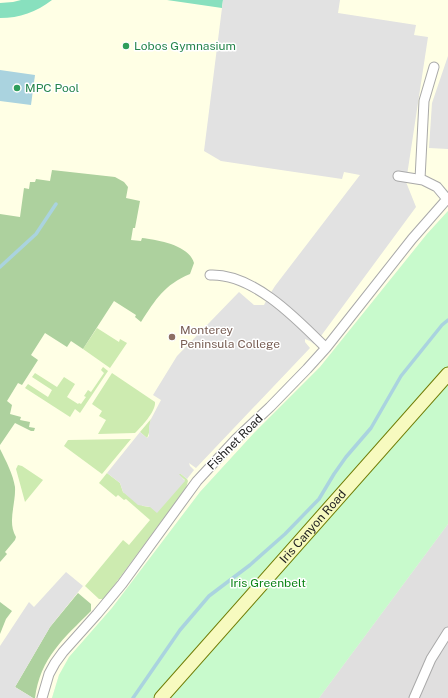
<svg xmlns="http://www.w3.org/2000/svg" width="448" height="698" font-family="'Public Sans',sans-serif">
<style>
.residential{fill:#e0dfdf}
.education{fill:#ffffe5}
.grass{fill:#cdebb0}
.forest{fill:#add19e}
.park{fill:#c8facc}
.pitch{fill:#88e0be}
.parking{fill:#e2e2e2}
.water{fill:#aad3df}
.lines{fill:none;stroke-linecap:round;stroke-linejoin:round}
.stream{stroke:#aad3df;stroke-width:3.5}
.street-casing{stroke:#a9a9a9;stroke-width:11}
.secondary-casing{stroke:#707d05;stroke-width:15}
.street{stroke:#fff;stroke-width:9}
.secondary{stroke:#f7fabf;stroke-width:13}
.leisure-dot{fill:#2e9e5b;stroke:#fff;stroke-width:1.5}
.education-dot{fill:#8d6e63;stroke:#fff;stroke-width:1.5}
.labels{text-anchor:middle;stroke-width:3;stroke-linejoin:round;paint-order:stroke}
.leisure-label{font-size:12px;fill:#27864d;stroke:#fff;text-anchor:start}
.education-label{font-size:12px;fill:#785e54;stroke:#fff;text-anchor:start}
.street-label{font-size:12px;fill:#222;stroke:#fff}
.park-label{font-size:12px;fill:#0c8416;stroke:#fff}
</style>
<rect width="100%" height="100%" fill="#f2efe9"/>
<!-- residential -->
<path class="residential" d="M 448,524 L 448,698 L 319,698 Z"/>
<!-- education -->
<path class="education" d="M 0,0 L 448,0 L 448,211 L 427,234 L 320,367 L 254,433 L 200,492 L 112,608 L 87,637 L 59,675 L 52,698 L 0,698 Z"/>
<!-- grass -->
<path class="grass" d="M 97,328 L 119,342 L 120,339 L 127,343 L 110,368 L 83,349 Z
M 103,367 L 108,371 L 80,413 L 75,409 L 70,417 L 25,388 L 28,384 L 48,397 L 52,390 L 32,377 L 35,373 L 57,387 L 64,377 L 75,384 L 67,397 L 78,404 L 79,403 L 81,404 L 86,397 L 84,396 L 88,390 L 91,392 L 104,373 L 101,370 Z
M 112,373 L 155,402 C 156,411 142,426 135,433 L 98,434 L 106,420 L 99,416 L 102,411 L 92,404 Z
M 151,419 C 150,424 150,433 147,438 L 140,432 Z
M 131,439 L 102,474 L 64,446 L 68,440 Z
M 18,465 L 22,466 L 43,480 L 25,502 L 16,469 Z
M 107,473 L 120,483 L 123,492 L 143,506 L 150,507 L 185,480 L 178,474 L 181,474 L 187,479 L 188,481 L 186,488 L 104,599 L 99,599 L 85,586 L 123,540 L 129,545 L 150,520 L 126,499 L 124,500 L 118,495 L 116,497 L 99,483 Z"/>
<!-- forest -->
<path class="forest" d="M 52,170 L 115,177 L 124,182 L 128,187 L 126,198 L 140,201 L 135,228 L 133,228 L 131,240 L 141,241 L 142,238 C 158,240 189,245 194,263 L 190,274 C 164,285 156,299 141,322 L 135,317 L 136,315 L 114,301 L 83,349 L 71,341 L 67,347 L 45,333 L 31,355 L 38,360 L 22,385 L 18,383 L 7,401 L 12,405 L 10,414 L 21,417 L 20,420 L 30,422 L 29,427 L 35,428 L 34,431 L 31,431 L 15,423 L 0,445 L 0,214 L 20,217 L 24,188 L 29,189 L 30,182 L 35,182 L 36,179 L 50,181 Z
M 0,449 C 6,461 13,474 15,487 C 16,504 7,522 16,537 L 15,540 L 5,552 L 7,554 L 0,562 Z
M 78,593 L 91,604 L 91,611 C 64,638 40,658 35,698 L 33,698 L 15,687 L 50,627 Z
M 0,602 L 12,611 L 6,619 L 0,634 Z"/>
<!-- park -->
<path class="park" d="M 448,211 L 448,524 L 319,698 L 52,698 L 59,675 L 69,657 L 112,608 L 200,492 L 254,433 L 320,367 L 427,234 Z"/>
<!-- pitch -->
<path class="pitch" d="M 21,0 L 52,0 C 36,12 20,18 0,18 L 0,3 L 13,2 Z
M 167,0 L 223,0 L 222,8 Z"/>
<!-- parking -->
<path class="parking" d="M 223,0 L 340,0 L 338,13 L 416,25 L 414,35 L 428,37 L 406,182 L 416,207 L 318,340 L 314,344 L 310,341 L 305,339 L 305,342 L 310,348 L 196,468 L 189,463 L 190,466 L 194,470 L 187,479 L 181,474 L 179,474 L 185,481 L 157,513 L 150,507 L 138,505 L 123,492 L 120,483 L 107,473 L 140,432 L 147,438 L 149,436 L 149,426 L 151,419 L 161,400 L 153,395 L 177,356 L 239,292 L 254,305 L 264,305 L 268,297 L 275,286 L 360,175 L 344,172 L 342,179 L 221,161 L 204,151 Z
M 448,56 L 448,149 L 429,148 L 432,103 Z
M 66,572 L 83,586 L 50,627 L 15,687 L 33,698 L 0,698 L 0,646 L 29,602 L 34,607 Z"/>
<!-- water -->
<path class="water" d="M 0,70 L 35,75 L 31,105 L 0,101 Z"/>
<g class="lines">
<!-- stream -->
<path class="stream" d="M 0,267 L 36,234 L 56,204
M 133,698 L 180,630 L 209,596 L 250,565 L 285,534 L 319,499 L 334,474 L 346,457 L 371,428 L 401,376 L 442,325 L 448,320"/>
<!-- street casing -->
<g class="street-casing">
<path id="street" d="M 398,176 L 423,180 L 437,187 L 447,199
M 420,179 L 424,101 L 434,67
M 210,275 C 253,273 297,319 326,348
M 42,698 L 49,674 L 55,663 L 63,652 L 97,614 L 122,584 L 197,481 L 236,439 L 270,407 L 307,369 L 326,348 L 412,239 L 448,198
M 414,698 L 431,659 L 448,632"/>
</g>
<!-- secondary casing -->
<g class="secondary-casing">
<g id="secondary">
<path id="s1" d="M 161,698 L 448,374"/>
</g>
</g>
<!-- street -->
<use href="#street" class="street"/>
<!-- secondary -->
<use href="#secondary" class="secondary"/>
</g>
<!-- markers -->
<g class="leisure-dot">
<circle cx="126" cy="46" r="4"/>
<circle cx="17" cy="88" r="4"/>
</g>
<circle class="education-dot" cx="172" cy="337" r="4"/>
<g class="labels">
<!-- leisure labels -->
<g class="leisure-label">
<text x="134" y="50">Lobos Gymnasium</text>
<text x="25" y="92">MPC Pool</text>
</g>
<!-- education labels -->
<g class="education-label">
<text x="180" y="334">Monterey<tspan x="180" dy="14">Peninsula College</tspan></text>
</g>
<!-- street labels -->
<g class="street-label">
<text transform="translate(235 442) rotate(-45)" y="4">Fishnet Road</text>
<text dy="4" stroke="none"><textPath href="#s1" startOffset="229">Iris Canyon Road</textPath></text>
</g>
<!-- park labels -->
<g class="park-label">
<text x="268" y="587">Iris Greenbelt</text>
</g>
</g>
</svg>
